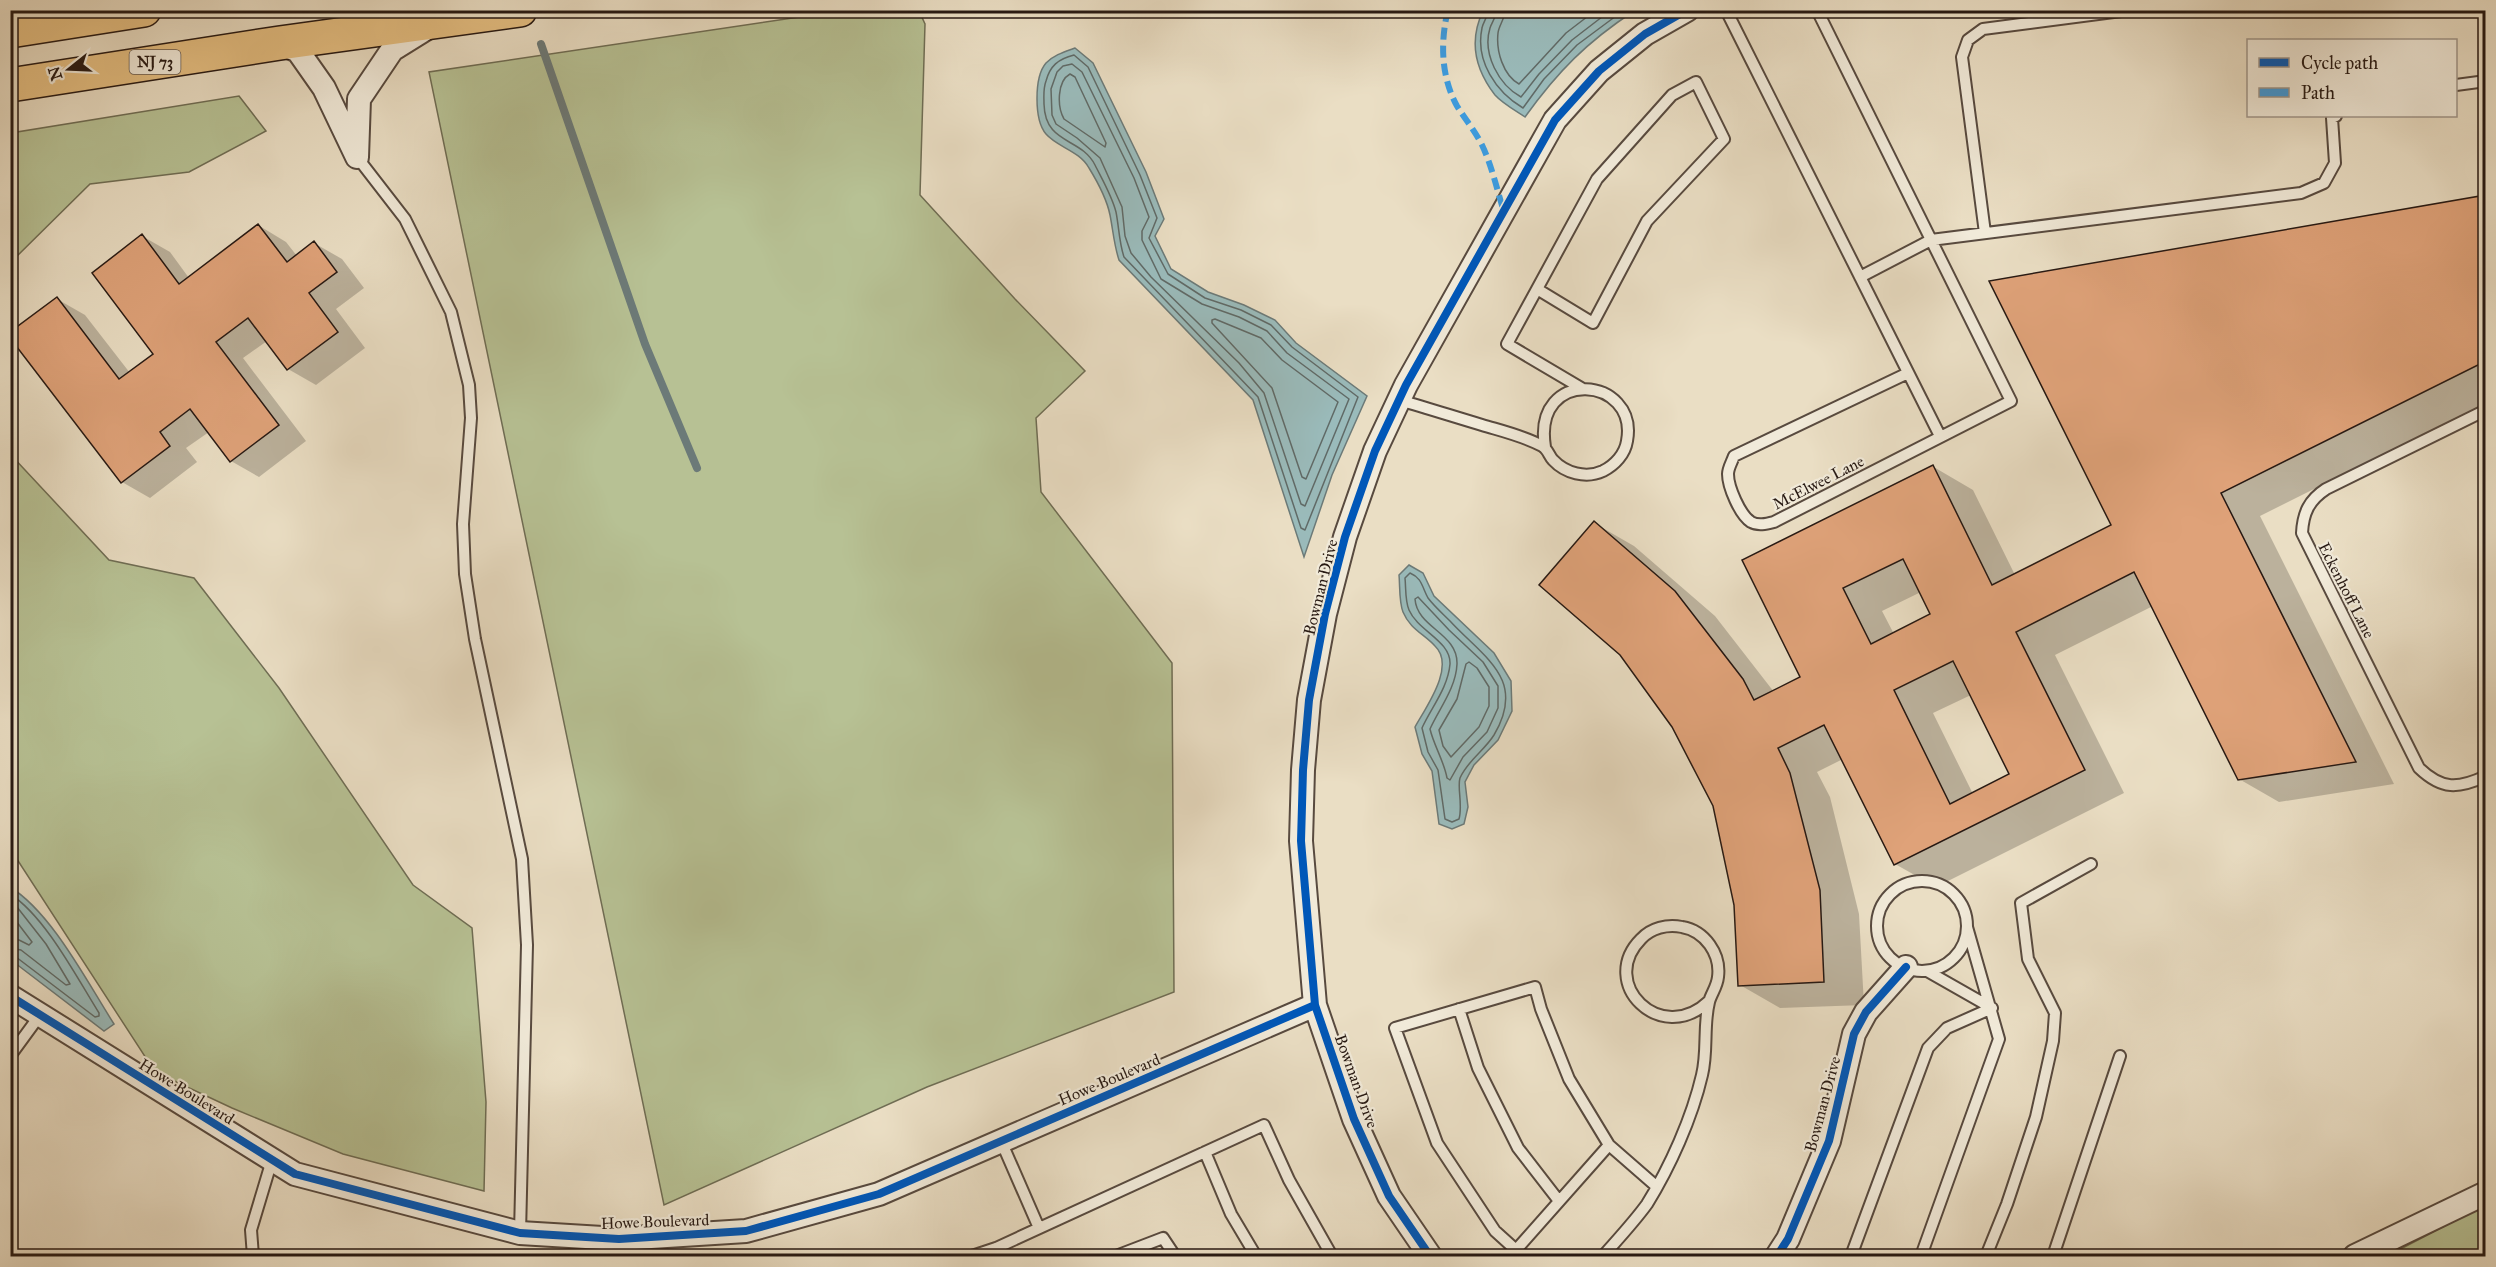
<svg xmlns="http://www.w3.org/2000/svg" width="2496" height="1267" font-family="'IM FELL Great Primer',serif">
<style>
.green{fill:#b7c194;stroke:#6f6d54;stroke-width:1.5}
.water{fill:#9abbbb;stroke:#6c7a78;stroke-width:1.5}
.shadow{fill:#0003;fill-rule:evenodd}
.lines{fill:none;stroke-linecap:round;stroke-linejoin:round}
.shore{stroke:#606a67;stroke-width:1.5}
.stream{stroke:#6c7a78;stroke-width:8}
.building{fill:#dfa279;stroke:#271913;stroke-width:1.5;fill-rule:evenodd}
.lane-casing{stroke:#584a3f;stroke-width:14}
.street-casing{stroke:#584a3f;stroke-width:26}
.highway-casing{stroke:#271913;stroke-width:36}
.lane{stroke:#f1ead9;stroke-width:10}
.street{stroke:#f1ead9;stroke-width:22}
.highway{stroke:#e5bf82;stroke-width:33}
.quiet{stroke:#3d9bde;stroke-width:6;stroke-dasharray:12 6;stroke-linecap:butt}
.cycleway-casing{stroke:#f1ead9;stroke-width:11}
.cycleway{stroke:#0057b8;stroke-width:8}
.labels{text-anchor:middle;stroke-width:4.5;stroke-linejoin:round;paint-order:stroke}
.shield{fill:#f1ead9;stroke:#64584e;stroke-width:1.5}
.shield-label{font-size:15px;font-weight:bold;fill:#271913}
.street-label{font-size:16px;fill:#271913;stroke:#f1ead9}
</style>
<rect width="100%" height="100%" fill="#eadec4"/>
<filter id="stains"><feTurbulence type="fractalNoise" baseFrequency=".00333" numOctaves="4"/><feColorMatrix values="0 0 0 0 .2 0 0 0 0 .09 0 0 0 0 .02 0 0 0 .5 -.17"/></filter>
<radialGradient id="worn" r=".72"><stop offset=".6" stop-color="#630" stop-opacity="0"/><stop offset="1" stop-color="#630" stop-opacity=".3"/></radialGradient>
<!-- green -->
<path class="green" d="M 847,10 L 919,11 L 925,24 L 920,195 L 1015,299 L 1085,371 L 1036,418 L 1041,492 L 1172,663 L 1174,992 L 927,1087 L 664,1205 L 429,72 Z
M 239,96 L 266,131 L 189,172 L 90,184 L 11,262 L 11,133 Z
M 11,455 L 109,560 L 194,578 L 279,688 L 413,885 L 472,928 L 486,1102 L 484,1191 L 343,1154 L 232,1108 L 155,1072 L 11,850 Z
M 2485,1205 L 2485,1256 L 2387,1256 Z"/>
<!-- water -->
<path class="water" d="M 1483,11 L 1483,10 L 1634,11 C 1587,42 1558,71 1525,117 C 1516,111 1502,103 1495,95 C 1475,69 1469,40 1483,11 Z
M 1075,48 L 1093,63 L 1146,172 L 1164,219 L 1155,236 L 1171,269 L 1208,292 L 1244,305 L 1275,320 L 1296,343 L 1367,396 L 1332,475 L 1304,557 L 1253,400 L 1119,260 C 1114,245 1113,230 1110,215 C 1107,200 1097,181 1089,168 C 1080,151 1057,147 1046,134 C 1034,120 1034,77 1046,63 C 1054,55 1064,52 1075,48 Z
M 1409,565 L 1423,573 L 1434,596 L 1494,653 L 1511,681 L 1512,711 L 1498,740 L 1474,765 L 1465,782 L 1468,807 L 1464,824 L 1452,829 L 1439,824 L 1432,771 L 1422,754 L 1415,727 C 1426,707 1456,666 1435,646 C 1424,634 1410,629 1403,612 C 1399,602 1400,586 1399,575 Z
M 10,887 C 52,913 87,982 114,1024 L 104,1031 L 11,960 Z"/>
<!-- shadow -->
<path class="shadow" d="M 2486,196 L 2486,403 L 2260,516 L 2394,784 L 2279,802 L 2239,779 L 2153,606 L 2055,655 L 2124,793 L 1936,887 L 1895,864 L 1843,759 L 1817,772 L 1830,797 L 1859,914 L 1864,1005 L 1780,1008 L 1740,985 L 1736,905 L 1714,805 L 1594,523 L 1634,546 L 1715,616 L 1774,692 L 1802,678 L 1744,561 L 1932,466 L 1973,490 L 2015,575 L 2113,526 ZM 1921,592 L 1932,615 L 1894,634 L 1882,611 ZM 1971,695 L 2011,775 L 1973,794 L 1933,713 Z
M 258,225 L 286,242 L 297,256 L 314,243 L 342,259 L 364,288 L 336,309 L 365,348 L 316,385 L 288,369 L 267,341 L 243,358 L 306,441 L 259,477 L 231,461 L 209,432 L 186,448 L 197,462 L 150,498 L 122,482 L 57,299 L 85,315 L 130,373 L 155,354 L 142,236 L 170,252 L 189,278 Z"/>
<g class="lines">
<!-- shore -->
<path class="shore" d="M 1488,10 C 1488,17 1483,22 1482,28 C 1475,61 1496,92 1523,108 L 1544,79 L 1577,45 L 1624,10
M 1496,10 C 1496,18 1492,22 1490,28 C 1482,54 1499,85 1521,97 L 1539,74 L 1572,40 L 1611,10
M 1505,10 C 1505,19 1499,25 1498,33 C 1496,51 1503,75 1519,84 L 1566,33 L 1596,10
M 1074,55 L 1088,67 L 1140,175 L 1157,218 L 1149,238 L 1168,274 L 1205,298 L 1241,310 L 1271,325 L 1292,347 L 1358,397 L 1305,530 L 1301,528 L 1258,397 L 1124,257 C 1119,242 1119,227 1116,212 C 1112,196 1102,179 1095,165 C 1081,137 1045,145 1044,104 C 1044,96 1043,89 1046,81 C 1050,66 1058,59 1074,55 Z
M 1072,64 L 1082,72 L 1134,178 L 1149,217 L 1142,231 L 1142,240 L 1161,279 L 1202,304 L 1239,317 L 1267,331 L 1287,353 L 1349,399 L 1305,506 L 1301,504 L 1264,393 L 1239,363 L 1151,277 L 1131,253 L 1125,236 L 1122,207 L 1100,158 L 1077,138 L 1056,124 L 1052,115 L 1051,89 L 1057,72 L 1063,66 Z
M 1070,74 L 1075,77 L 1106,143 L 1105,147 L 1064,119 C 1057,107 1057,81 1070,74 Z
M 1215,319 L 1261,338 L 1282,360 L 1338,402 L 1306,479 L 1302,477 L 1272,388 L 1212,323 L 1212,320 Z
M 1410,573 C 1422,578 1422,587 1428,598 C 1434,606 1443,614 1450,621 C 1484,658 1527,679 1494,735 C 1484,751 1468,760 1460,778 C 1457,787 1463,805 1459,819 L 1452,822 L 1445,819 L 1438,770 L 1428,752 L 1422,728 C 1431,708 1448,688 1450,664 C 1451,641 1418,631 1409,610 C 1405,601 1406,588 1405,578 Z
M 1418,597 L 1449,630 L 1483,662 L 1498,686 L 1498,708 L 1487,732 L 1463,757 L 1450,780 L 1447,778 C 1444,761 1434,746 1430,729 C 1439,709 1456,688 1457,664 C 1458,633 1417,628 1415,599 Z
M 1469,662 L 1477,668 L 1489,687 L 1489,706 L 1479,727 L 1451,757 L 1443,746 L 1439,730 L 1457,699 L 1466,664 Z
M 10,894 C 45,916 77,978 99,1013 L 99,1016 L 95,1017 L 16,957 L 10,955
M 10,903 L 17,907 L 46,944 L 70,984 L 66,985 L 21,950 L 10,948
M 10,913 L 32,942 L 29,945 L 19,940 L 10,939"/>
<!-- stream -->
<path class="stream" d="M 541,44 L 645,344 L 697,468"/>
</g>
<!-- building -->
<path class="building" d="M 2486,195 L 2486,361 L 2221,493 L 2356,762 L 2238,780 L 2134,572 L 2016,632 L 2085,770 L 1894,865 L 1824,725 L 1778,748 L 1790,773 L 1820,890 L 1824,982 L 1738,986 L 1734,905 L 1713,806 L 1672,727 L 1620,655 L 1539,585 L 1594,521 L 1675,591 L 1743,679 L 1754,700 L 1800,677 L 1742,560 L 1933,465 L 1992,585 L 2111,525 L 1989,281 ZM 1903,559 L 1930,614 L 1871,644 L 1843,588 ZM 1953,661 L 2009,774 L 1950,804 L 1894,690 Z
M 258,224 L 287,262 L 314,241 L 337,272 L 309,293 L 338,332 L 287,370 L 248,318 L 216,342 L 279,425 L 230,462 L 190,409 L 160,432 L 170,446 L 121,483 L 10,338 L 10,332 L 57,297 L 119,379 L 153,354 L 92,273 L 142,234 L 179,284 Z"/>
<g class="lines">
<!-- lane casing -->
<g class="lane-casing">
<path id="lane" d="M 1726,10 L 1940,436
M 1817,10 L 2011,401 L 1774,522 C 1766,524 1758,526 1751,522 C 1740,515 1728,487 1728,474 C 1728,468 1732,462 1734,456 L 1908,373
M 2456,85 L 2486,81
M 357,157 L 405,219 L 451,312 L 469,385 L 471,418 L 463,524 L 465,574 L 475,639 L 522,859 L 527,945 L 520,1233
M 1985,233 L 1962,57 L 1968,40 L 1983,29 L 2129,10
M 1860,277 L 1931,240 L 2301,193 L 2324,183 L 2335,163 L 2332,118 L 2336,116
M 1537,289 L 1593,323 L 1647,221 L 1724,139 L 1696,82 L 1672,95 L 1597,179 L 1507,344 L 1583,389
M 1399,400 C 1427,408 1455,417 1482,425 C 1502,431 1524,436 1542,446 C 1548,449 1549,456 1553,460 C 1565,473 1586,479 1603,471 C 1615,465 1625,454 1627,441 C 1639,376 1532,366 1545,447
M 2486,410 L 2326,489 C 2309,500 2303,513 2302,533 L 2419,768 C 2442,790 2458,789 2486,776
M1877 926a45 45 0 1 1 90 0a45 45 0 1 1-90 0Z
M 1927,971 L 1992,1008
M 1459,1009 L 1478,1068 L 1518,1148 L 1559,1201
M 10,1056 L 40,1015
M 1001,1141 L 1039,1228
M 1609,1145 L 1516,1250 L 1495,1231 L 1437,1143 L 1395,1028 L 1535,987 L 1541,1009 L 1569,1079 L 1609,1145 L 1656,1186
M 1205,1152 L 1231,1214 L 1256,1256
M 253,1256 L 251,1230 L 272,1160
M 972,1256 L 996,1248 L 1264,1125 L 1289,1180 L 1332,1256
M 1116,1256 L 1163,1238 L 1175,1256
M 1603,1256 C 1618,1239 1634,1222 1647,1204 C 1670,1167 1692,1118 1702,1075 C 1708,1051 1703,1026 1709,1002 C 1711,994 1717,987 1718,977 C 1721,954 1705,931 1682,927 C 1667,924 1651,928 1641,939 C 1597,983 1661,1047 1709,1001
M 1851,1256 L 1928,1048 L 1947,1028 L 1992,1008
M 1921,1256 L 1999,1039 L 1967,927
M 1986,1256 L 2007,1204 L 2036,1117 L 2053,1041 L 2055,1013 L 2028,959 L 2021,903 L 2091,864
M 2053,1256 L 2120,1056"/>
</g>
<!-- street casing -->
<g class="street-casing">
<path id="street" d="M 280,43 L 298,51 L 324,88 L 357,157 L 359,99 L 392,50 L 429,27
M 10,996 L 295,1174 L 520,1233 L 619,1239 L 746,1231 L 879,1194 L 1315,1005
M 1430,1256 L 1389,1196 L 1354,1119 L 1315,1005 L 1301,841 L 1303,770 L 1309,700 L 1325,614 L 1345,537 L 1375,451 L 1406,385 L 1555,120 L 1599,71 L 1645,34 L 1687,10
M 1777,1256 L 1788,1239 L 1829,1141 L 1854,1034 L 1866,1012 L 1906,967
M 2355,1256 L 2486,1193"/>
</g>
<!-- highway casing -->
<g class="highway-casing">
<path id="highway" d="M 10,31 L 144,10
M 10,85 L 280,43 L 520,10"/>
</g>
<!-- lane -->
<use href="#lane" class="lane"/>
<!-- street -->
<use href="#street" class="street"/>
<!-- highway -->
<use href="#highway" class="highway"/>
<!-- quiet -->
<path class="quiet" d="M 1448,10 C 1440,42 1441,77 1457,106 C 1465,119 1475,131 1482,145 C 1492,166 1497,190 1504,212"/>
<!-- cycleway casing -->
<g class="cycleway-casing">
<path id="cycleway" d="M 10,996 L 295,1174 L 520,1233 L 619,1239 L 746,1231 L 879,1194 L 1315,1005
M 1430,1256 L 1389,1196 L 1354,1119 L 1315,1005 L 1301,841 L 1303,770 L 1309,700 L 1325,614 L 1345,537 L 1375,451 L 1406,385 L 1555,120 L 1599,71 L 1645,34 L 1687,10
M 1777,1256 L 1788,1239 L 1829,1141 L 1854,1034 L 1866,1012 L 1906,967"/>
</g>
<!-- cycleway -->
<use href="#cycleway" class="cycleway"/>
</g>
<g class="labels">
<!-- shield labels -->
<rect class="shield" x="129.5" y="50" width="51" height="24" rx="4.5"/>
<g class="shield-label">
<text x="155" y="67">NJ 73</text>
</g>
<!-- street labels -->
<g class="street-label">
<text transform="translate(1818 482) rotate(-27)" y="6">McElwee Lane</text>
<text transform="translate(1320 587) rotate(-76)" y="6">Bowman Drive</text>
<text transform="translate(2347 590) rotate(63)" y="6">Eckenhoff Lane</text>
<text transform="translate(1109 1079) rotate(-23)" y="6">Howe Boulevard</text>
<text transform="translate(1357 1081) rotate(70)" y="6">Bowman Drive</text>
<text transform="translate(187 1091) rotate(32)" y="6">Howe Boulevard</text>
<text transform="translate(1822 1104) rotate(-75)" y="6">Bowman Drive</text>
<text transform="translate(655 1221) rotate(-2)" y="6">Howe Boulevard</text>
</g>
</g>
<!-- margin -->
<rect width="2496" height="1267" fill="none" stroke="#eadec4" stroke-width="36"/>
<rect x="12" y="12" width="2472" height="1243" fill="none" stroke="#271913" stroke-width="3"/>
<rect x="18" y="18" width="2460" height="1231" fill="none" stroke="#271913" stroke-width="1.5"/>
<!-- legend -->
<rect x="2247" y="39" width="210" height="78" fill="#f1ead9" stroke="#a0968a" stroke-width="1.5"/>
<rect x="2259" y="58" width="30" height="9" fill="#0057b8" stroke="#a0968a" stroke-width="1.5"/>
<text x="2301" y="69" font-size="18" fill="#271913">Cycle path</text>
<rect x="2259" y="88" width="30" height="9" fill="#3d9bde" stroke="#a0968a" stroke-width="1.5"/>
<text x="2301" y="99" font-size="18" fill="#271913">Path</text>
<!-- north arrow -->
<g transform="translate(69 69) rotate(252)" stroke="#f1ead9" stroke-width="4.5" paint-order="stroke">
<path d="M0-4.5L10 22L0 15L-10 22Z" fill="#271913"/>
<text y="-9" font-size="16" font-weight="bold" text-anchor="middle" fill="#271913">N</text>
</g>
<rect width="100%" height="100%" filter="url(#stains)"/>
<rect width="100%" height="100%" fill="url(#worn)"/>
</svg>
